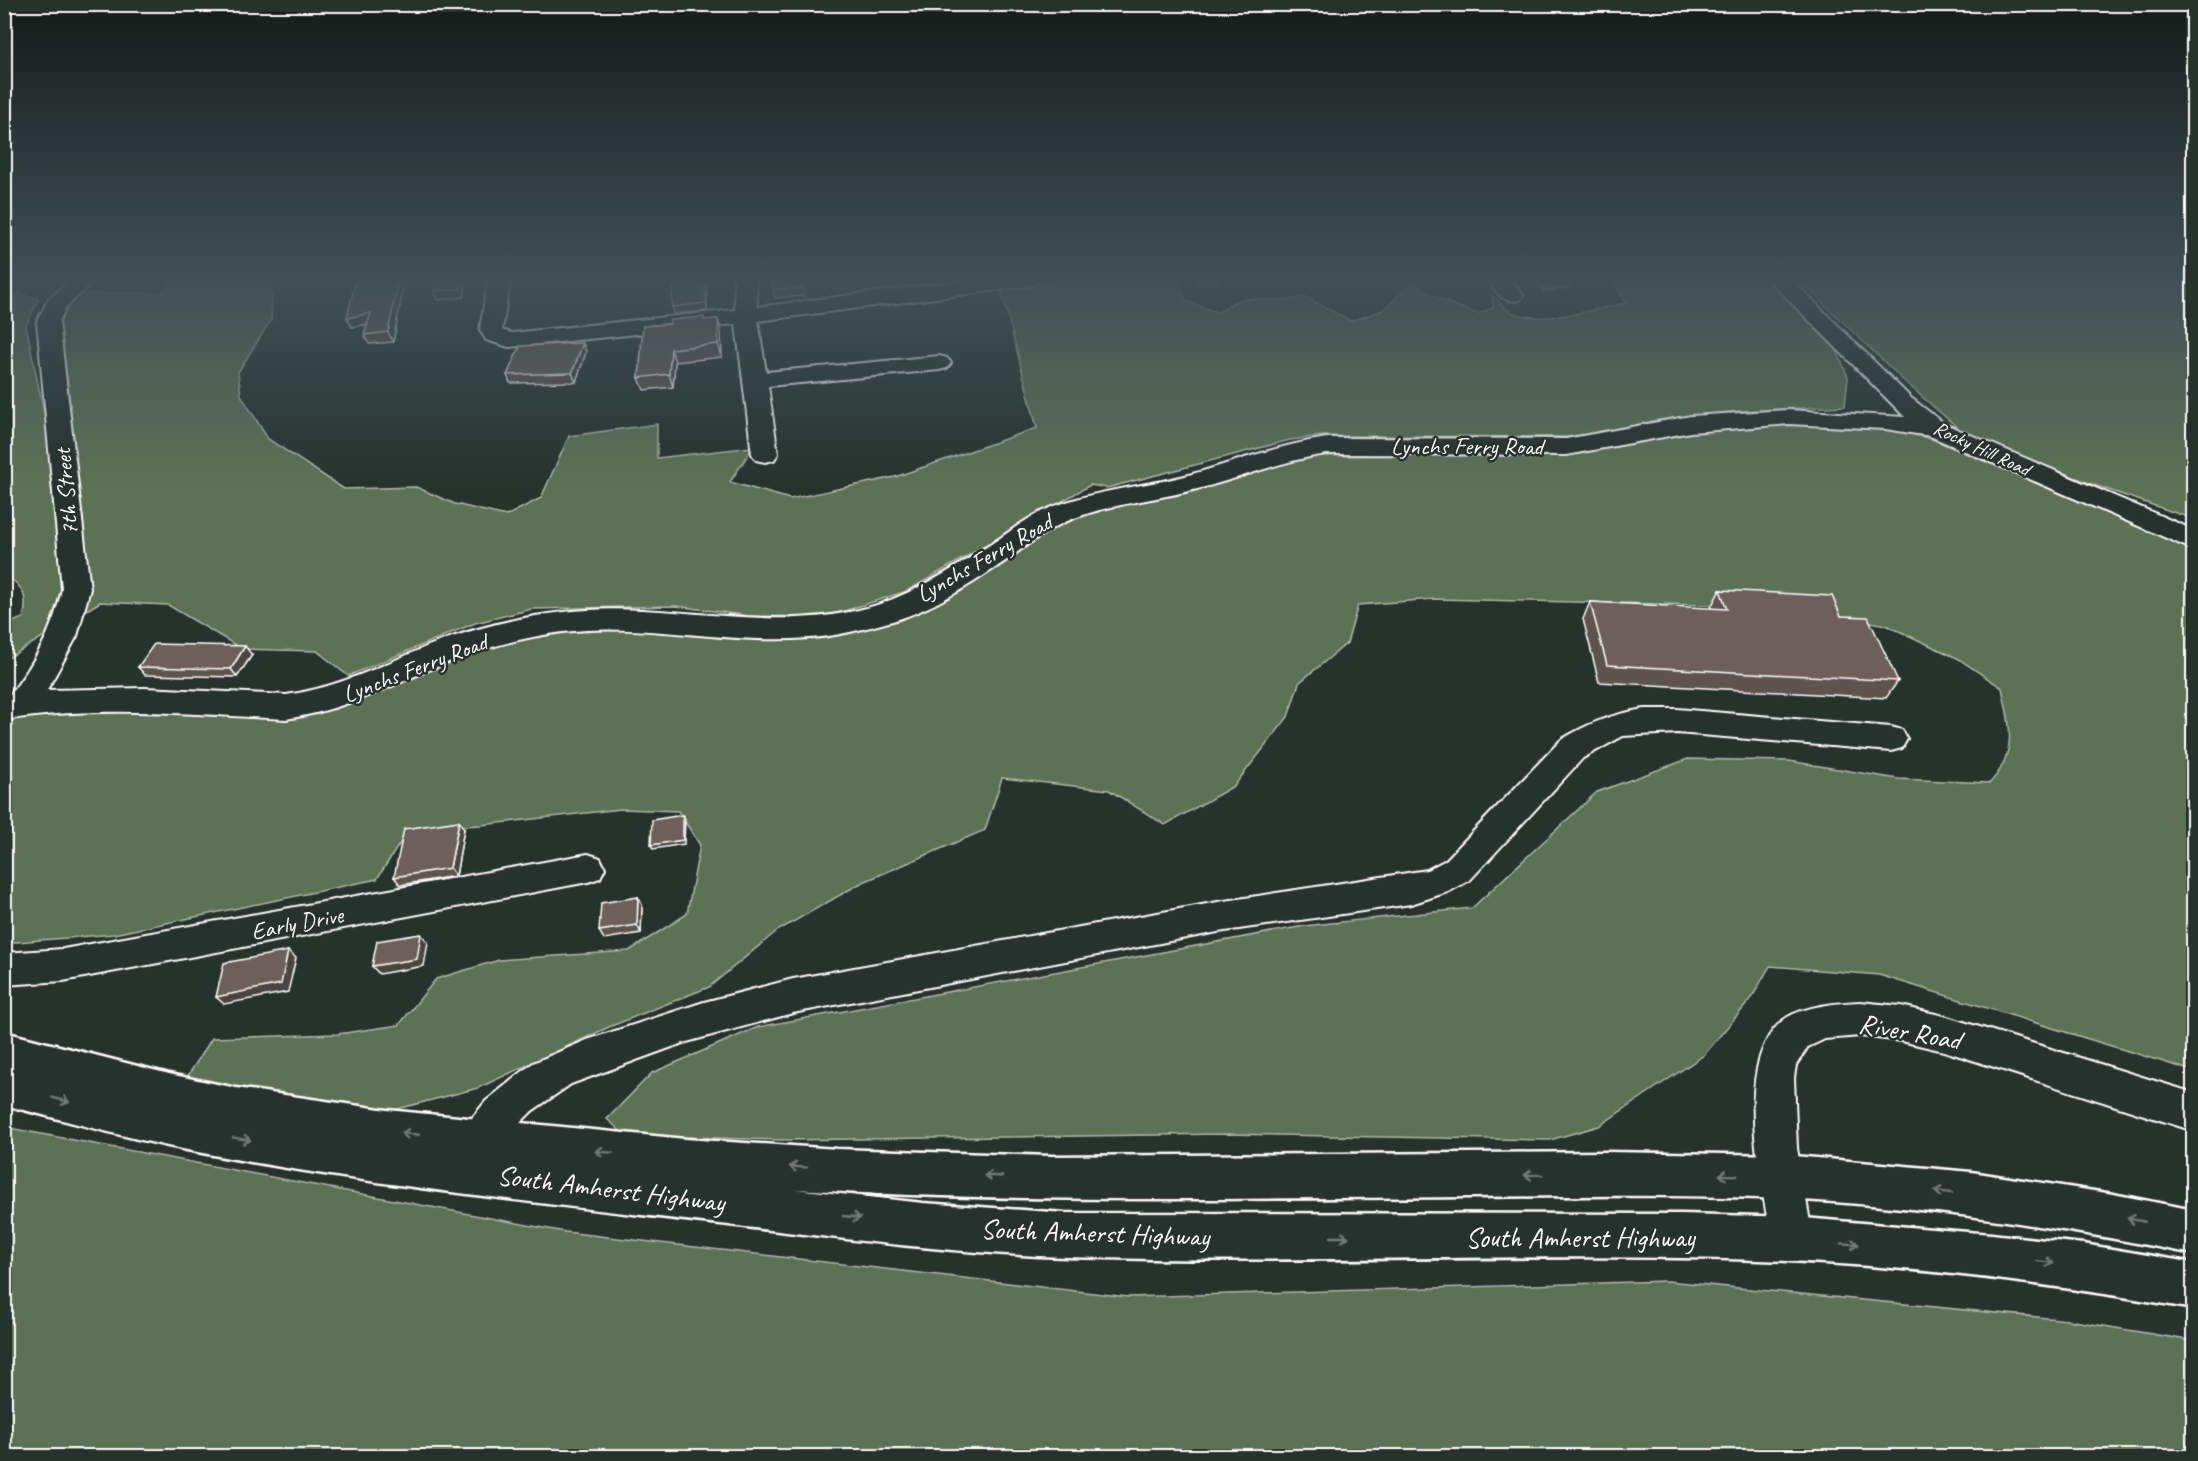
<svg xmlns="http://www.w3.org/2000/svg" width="2198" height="1461" font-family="Caveat,sans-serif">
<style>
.green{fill:#5d7154;stroke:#aeb8aa;stroke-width:1.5}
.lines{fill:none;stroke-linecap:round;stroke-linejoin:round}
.minor-casing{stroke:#fff;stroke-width:4}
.major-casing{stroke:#fff;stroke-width:5}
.minor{fill:#26332d;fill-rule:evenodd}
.major{fill:#26332d;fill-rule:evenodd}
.wall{fill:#5e534d;stroke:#fff;stroke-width:1.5}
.shaded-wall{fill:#4c443f;stroke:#fff;stroke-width:1.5}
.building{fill:#6d615a;stroke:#fff;stroke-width:1.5}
.oneway{stroke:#727a76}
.labels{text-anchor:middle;stroke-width:5;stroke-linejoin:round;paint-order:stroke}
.far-street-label{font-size:20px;fill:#fff;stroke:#26332d}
.street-label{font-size:24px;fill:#fff;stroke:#26332d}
.near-street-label{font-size:28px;fill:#fff;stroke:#26332d}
</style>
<rect width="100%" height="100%" fill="#26332d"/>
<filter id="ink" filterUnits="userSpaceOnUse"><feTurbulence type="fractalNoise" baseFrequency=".0167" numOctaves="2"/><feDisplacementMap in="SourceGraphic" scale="12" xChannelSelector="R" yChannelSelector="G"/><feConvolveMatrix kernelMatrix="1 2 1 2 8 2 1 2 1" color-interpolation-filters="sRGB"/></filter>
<g filter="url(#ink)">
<!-- green -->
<path class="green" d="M 176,279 L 273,279 L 271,320 L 238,372 L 241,395 L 268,439 L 344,489 L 416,487 L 455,504 L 506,516 L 541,498 L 569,436 L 657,424 L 657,458 L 753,447 L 730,482 L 790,499 L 895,477 L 1037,428 L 1001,290 L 1092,279 L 1177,279 L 1186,301 L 1219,313 C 1224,309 1232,301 1239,300 C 1260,294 1285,306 1304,296 L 1351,321 L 1383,310 L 1412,283 L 1443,301 L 1478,314 L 1493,308 L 1493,296 C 1498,300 1502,306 1507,309 C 1533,328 1596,309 1626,303 L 1612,279 L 1767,279 L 1835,346 L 1848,377 L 1845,406 L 1739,411 L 1657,420 L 1585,437 L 1322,436 L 1290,440 L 1107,488 L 1090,485 L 907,591 L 825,617 L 750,616 L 676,606 L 532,609 L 475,623 L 348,676 L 317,651 L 242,649 L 168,605 L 100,602 L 5,660 L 5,625 L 23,618 C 29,596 23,587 5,574 L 4,290 L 39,299 L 26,325 L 49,437 L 62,357 L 59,309 L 83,294 L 162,293 Z
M 1798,279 L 2193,279 L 2193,519 L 2097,486 L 1965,434 L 1903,380 Z
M 1792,423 L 1887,428 L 1931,439 L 2193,548 L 2193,1071 L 1879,975 L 1770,966 L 1751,999 L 1704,1055 L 1599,1126 L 1550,1140 L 1225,1134 L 781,1140 L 625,1135 L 607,1119 L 652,1073 L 758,1027 L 1304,926 L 1472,908 L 1597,792 L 1688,759 L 1789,761 L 1898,779 L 1990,783 C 2018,752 2010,726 2002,688 L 1957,658 L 1886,625 L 1797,607 L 1434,599 L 1358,605 L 1347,643 L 1299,683 L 1288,717 L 1234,786 L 1165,825 L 1109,790 L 1002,778 L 985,830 L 861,883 L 777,931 L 709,987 L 609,1027 L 478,1088 L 382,1113 L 184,1082 L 212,1038 L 338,1034 L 399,1025 L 436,979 L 499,960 L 629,951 L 687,914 L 700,845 L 678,811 L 621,809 L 481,825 L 409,829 L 377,879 L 114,934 L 5,943 L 5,716 L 83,708 L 282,715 L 446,659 L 522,637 L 605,626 L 823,635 L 1081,515 L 1191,489 L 1277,461 L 1329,451 L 1569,452 L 1609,448 L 1696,430 Z
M 4,1127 L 565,1232 L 1128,1297 L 1667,1281 L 2068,1320 L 2193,1341 L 2193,1456 L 5,1456 Z"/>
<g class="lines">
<!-- minor casing -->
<g class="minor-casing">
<path id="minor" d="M 72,279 L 96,279 L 66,307 L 59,321 L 90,589 L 77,636 L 47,690 L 145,688 L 286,695 C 337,688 381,666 428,646 C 470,629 518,617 564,612 C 668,599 778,638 880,604 C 917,591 952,570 985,548 C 1003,537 1019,523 1039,513 C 1084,491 1137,488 1185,476 C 1227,465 1267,449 1309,441 L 1327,438 L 1566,439 L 1691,416 L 1789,410 L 1905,417 L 1768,279 L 1791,279 L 1911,398 L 1945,424 L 2194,530 L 2194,550 L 1930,436 L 1885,429 L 1789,424 L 1691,432 L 1566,455 L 1327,454 C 1279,461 1236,480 1189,491 C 1146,502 1097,505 1057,526 C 1039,535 1023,548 1007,560 C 973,583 935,608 896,620 C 867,628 840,636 810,638 C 727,645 646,622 563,632 C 525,637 486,647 451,661 C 396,683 346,710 286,719 C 192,714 98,705 4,720 L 4,696 L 9,696 C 35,663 53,630 62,589 L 37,321 L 49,299 Z
M 488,279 L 510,279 L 502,330 L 511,333 L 735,310 L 734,279 L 756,279 L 757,307 L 977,279 L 1039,279 L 1036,284 L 1028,286 L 758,321 L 766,372 L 939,356 L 947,358 L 951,363 L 947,368 L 939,370 L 768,386 L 778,454 L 774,460 L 765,462 L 756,460 L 752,454 L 736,324 L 509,347 L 486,340 L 480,330 Z
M 1487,279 L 1510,279 L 1523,295 L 1520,300 C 1503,304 1496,292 1487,279 Z
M 1644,709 L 1677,709 L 1891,727 L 1902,730 L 1907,739 L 1902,748 L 1891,751 L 1677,733 L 1623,736 L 1583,758 L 1470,880 L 1448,892 L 1411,904 L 1218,932 L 793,1013 L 683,1043 L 571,1084 L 532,1111 L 506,1137 L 484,1168 L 470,1174 L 456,1168 L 450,1154 L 463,1129 L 486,1101 L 533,1063 L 587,1040 L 704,1002 L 793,979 L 1218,902 L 1427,870 L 1446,860 L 1561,740 C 1588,723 1613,714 1644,709 Z
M 588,854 L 600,858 L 605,868 L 600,878 L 588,882 L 63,981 L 4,985 L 4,953 L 63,949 Z
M 1860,1002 L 1901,1006 L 1944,1016 L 2194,1093 L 2194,1131 L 1944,1051 L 1901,1041 L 1860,1036 L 1825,1039 L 1808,1047 L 1796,1065 L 1794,1078 L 1797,1148 L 1813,1239 L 1807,1254 L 1792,1260 L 1777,1254 L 1771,1239 C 1762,1183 1732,1065 1781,1022 C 1799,1006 1837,1003 1860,1002 Z"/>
</g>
<!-- major casing -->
<g class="major-casing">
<path id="major" d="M 4,1032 L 169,1074 L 236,1088 L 387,1110 L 685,1139 L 837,1149 L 1051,1156 L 1606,1152 L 1783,1155 L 1971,1172 L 2113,1194 L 2194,1210 L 2194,1254 C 2058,1227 1920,1205 1782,1199 C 1679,1194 1575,1196 1472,1197 C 1246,1198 1021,1204 795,1189 L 923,1203 L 1065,1213 L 1682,1214 L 1792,1217 L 1991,1234 L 2083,1244 L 2194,1263 L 2194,1309 C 2059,1285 1923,1267 1787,1261 C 1547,1251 1306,1265 1067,1257 C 945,1253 824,1236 703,1222 C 531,1202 357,1184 187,1150 C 126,1138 65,1120 4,1105 Z"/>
</g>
<!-- minor -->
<use href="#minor" class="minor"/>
<!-- major -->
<use href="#major" class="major"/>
</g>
<!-- wall -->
<path class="wall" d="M 356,279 L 405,279 L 393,342 L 369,344 L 364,335 L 367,324 L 352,327 L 347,318 Z
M 630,279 L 653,279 L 631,281 Z
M 673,279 L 707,279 L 707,311 L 674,314 L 672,307 Z
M 801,279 L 804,296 L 775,298 L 773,290 Z
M 1534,279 L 1570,279 L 1570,287 L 1544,291 Z
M 718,319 L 721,331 L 722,357 L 675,362 L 673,387 L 644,390 L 639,378 L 643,326 Z
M 583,343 L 586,352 L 576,382 L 510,383 L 507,375 Z
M 1720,590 L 1841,616 L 1898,681 L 1886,698 L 1599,682 L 1583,619 L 1590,602 L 1712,609 L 1711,607 Z
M 252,655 L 237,677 L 145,675 L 138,667 Z
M 464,829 L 456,876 L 400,885 L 394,877 Z
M 638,897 L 642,905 L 641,933 L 604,939 L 599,931 Z"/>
<!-- shaded-wall -->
<path class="shaded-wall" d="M 399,279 L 405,279 L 393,342 L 388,332 Z
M 462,279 L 467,279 L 464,297 L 438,300 L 434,291 Z
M 705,279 L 707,279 L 707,311 L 706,303 Z
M 1197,279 L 1218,279 L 1218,282 L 1196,284 Z
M 1572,281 L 1570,287 L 1544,291 L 1546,284 Z
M 371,313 L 376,323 L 352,327 L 347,318 Z
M 718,319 L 721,331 L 722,357 L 718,344 Z
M 583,343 L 586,352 L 576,382 L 572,373 Z
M 671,349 L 675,362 L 673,387 L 669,374 Z
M 245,646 L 252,655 L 237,677 L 231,669 Z
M 683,815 L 685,819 L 684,844 L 653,849 L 651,845 Z
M 459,821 L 464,829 L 456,876 L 450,868 Z
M 638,897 L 642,905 L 641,933 L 637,925 Z
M 421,934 L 428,942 L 424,966 L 379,974 L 372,966 Z
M 288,951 L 296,958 L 288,992 L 224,1004 L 216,997 Z"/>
<!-- building -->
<path class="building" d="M 356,279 L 399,279 L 388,332 L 364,335 L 371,313 L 347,318 Z
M 437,279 L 462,279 L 460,289 L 434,291 Z
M 673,279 L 705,279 L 706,303 L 672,307 Z
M 772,279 L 800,279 L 802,288 L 773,290 Z
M 1542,279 L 1570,279 L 1572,281 L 1546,284 Z
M 704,317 L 704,320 L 718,319 L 718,344 L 671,349 L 669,374 L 639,378 L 643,326 L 670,324 L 670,320 Z
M 583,343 L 572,373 L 507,375 L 520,346 Z
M 1720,590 L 1832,596 L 1841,616 L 1868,617 L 1898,681 L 1607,665 L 1590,602 L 1727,609 Z
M 154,644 L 245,646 L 231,669 L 138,667 Z
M 683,815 L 683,840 L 651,845 L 652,820 Z
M 459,821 L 450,868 L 394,877 L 404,829 Z
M 638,897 L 637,925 L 599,931 L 601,903 Z
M 421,934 L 417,959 L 372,966 L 377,941 Z
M 288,951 L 281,984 L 216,997 L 224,963 Z"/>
<!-- one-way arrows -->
<defs><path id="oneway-shaft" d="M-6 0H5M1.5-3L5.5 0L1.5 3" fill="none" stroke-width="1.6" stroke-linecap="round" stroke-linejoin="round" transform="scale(1.5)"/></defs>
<g class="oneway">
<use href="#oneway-shaft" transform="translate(61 1100) rotate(15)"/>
<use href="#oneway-shaft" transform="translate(410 1134) rotate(-175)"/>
<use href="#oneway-shaft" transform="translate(242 1139) rotate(9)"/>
<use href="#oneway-shaft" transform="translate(604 1152) rotate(-175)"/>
<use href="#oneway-shaft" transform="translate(798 1167) rotate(-176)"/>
<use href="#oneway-shaft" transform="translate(1533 1175) rotate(179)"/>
<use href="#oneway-shaft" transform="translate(1728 1175) rotate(-179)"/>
<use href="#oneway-shaft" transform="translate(993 1176) rotate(-178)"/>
<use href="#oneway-shaft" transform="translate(1943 1192) rotate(-174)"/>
<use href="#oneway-shaft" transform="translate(852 1217) rotate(6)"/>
<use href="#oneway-shaft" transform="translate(2136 1220) rotate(-169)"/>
<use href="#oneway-shaft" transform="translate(1340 1237)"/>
<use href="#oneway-shaft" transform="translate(1850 1244) rotate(4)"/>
<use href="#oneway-shaft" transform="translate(2045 1262) rotate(7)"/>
</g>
</g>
<!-- sky -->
<linearGradient id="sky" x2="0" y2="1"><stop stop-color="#151c19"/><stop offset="0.58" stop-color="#415057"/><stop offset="1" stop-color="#415057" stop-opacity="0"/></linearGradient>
<rect width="2198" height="484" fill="url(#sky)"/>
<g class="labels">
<!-- far-street labels -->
<g class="far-street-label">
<text transform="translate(1982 448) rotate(25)" y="7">Rocky Hill Road</text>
</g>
<!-- street labels -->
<g class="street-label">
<text x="1467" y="454">Lynchs Ferry Road</text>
<text transform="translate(66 492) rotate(-95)" y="8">7th Street</text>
<text transform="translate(984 558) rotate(-30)" y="8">Lynchs Ferry Road</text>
<text transform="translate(415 668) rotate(-21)" y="8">Lynchs Ferry Road</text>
<text transform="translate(297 923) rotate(-11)" y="8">Early Drive</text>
</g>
<!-- near-street labels -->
<g class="near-street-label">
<text transform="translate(1910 1031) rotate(10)" y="10">River Road</text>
<text transform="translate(611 1188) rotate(7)" y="10">South Amherst Highway</text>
<text transform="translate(1095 1232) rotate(2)" y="10">South Amherst Highway</text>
<text x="1580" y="1247">South Amherst Highway</text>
</g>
</g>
<!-- margin -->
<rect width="2198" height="1461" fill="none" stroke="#26332d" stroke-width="24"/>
<rect x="12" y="12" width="2174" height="1437" fill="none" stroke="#fff" stroke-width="2" filter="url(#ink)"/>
</svg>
